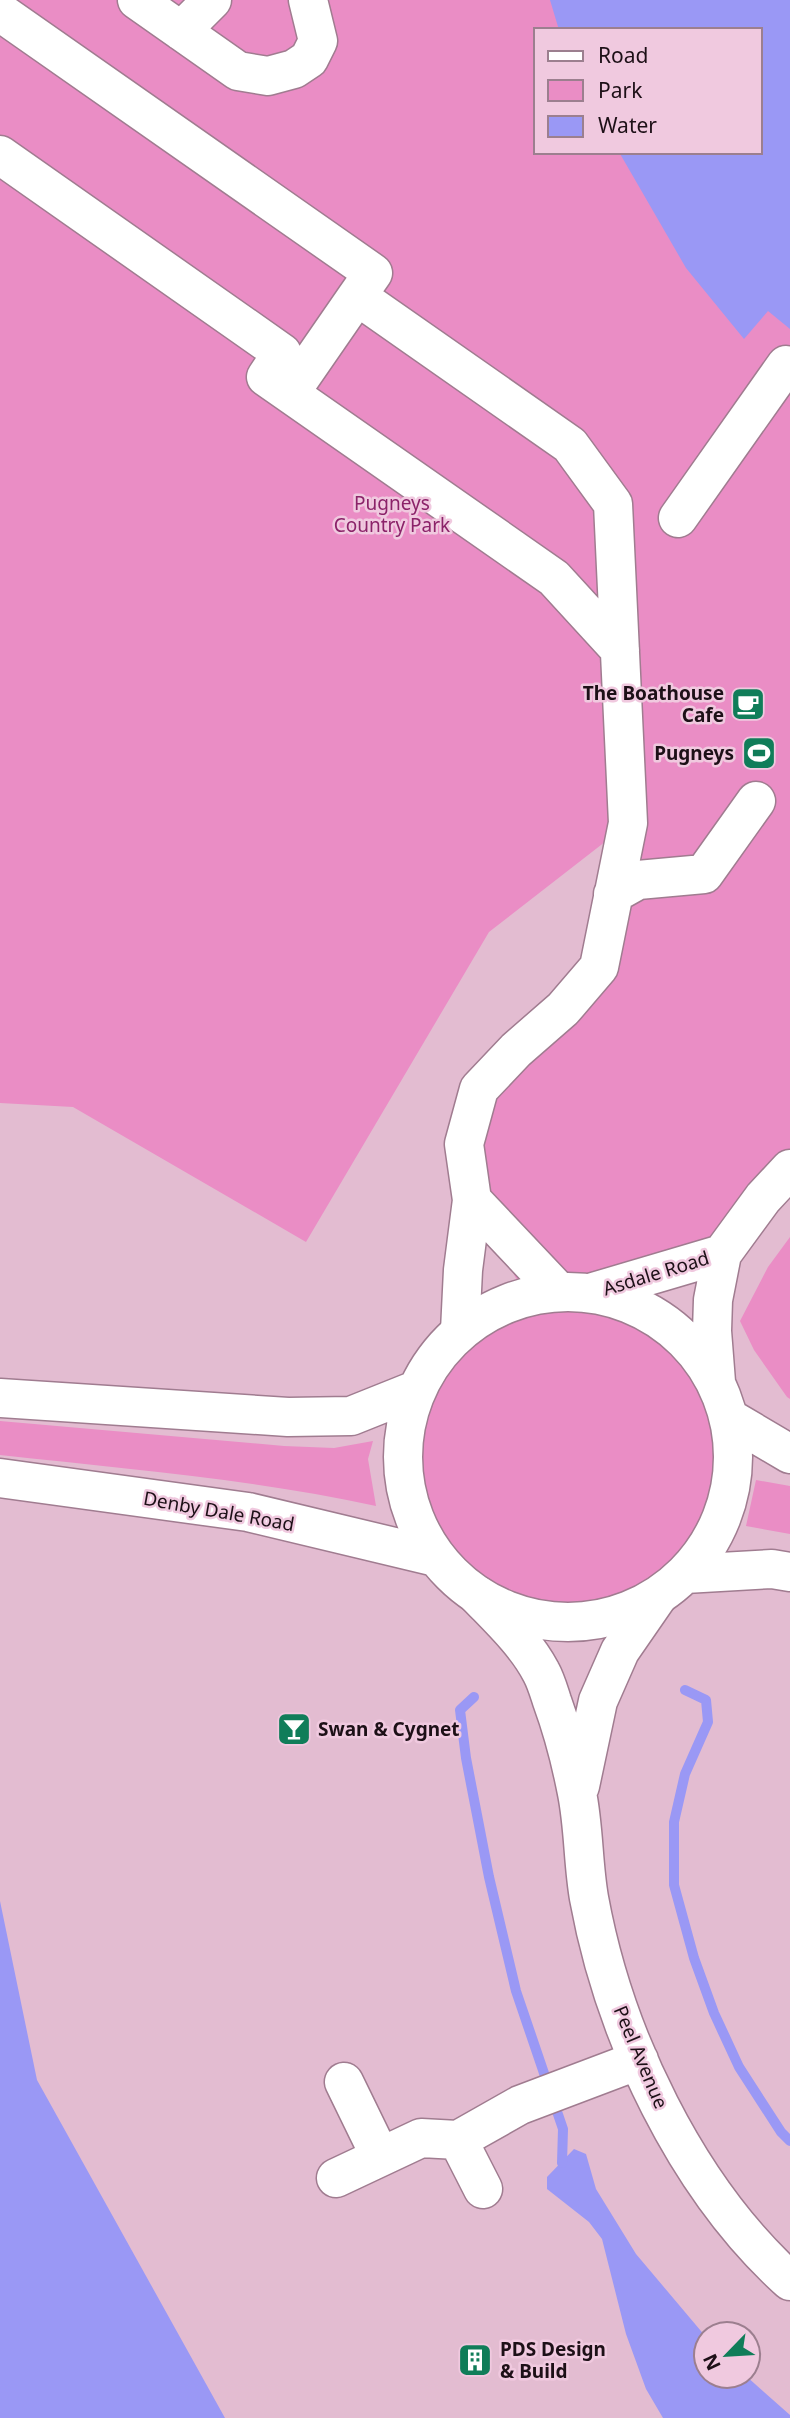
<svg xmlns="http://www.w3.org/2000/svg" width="790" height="2418" font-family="'Noto Sans',sans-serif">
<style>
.green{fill:#ea8dc5;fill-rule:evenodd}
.water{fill:#9a98f5}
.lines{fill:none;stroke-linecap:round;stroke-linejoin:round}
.stream{stroke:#9a98f5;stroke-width:10}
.minor-casing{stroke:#a07c90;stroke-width:41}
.major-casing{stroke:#a07c90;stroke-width:41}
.minor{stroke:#fff;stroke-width:38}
.major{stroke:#fff;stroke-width:38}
.labels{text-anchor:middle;stroke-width:5;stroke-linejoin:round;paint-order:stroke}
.park-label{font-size:19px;fill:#8b2269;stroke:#f0c9df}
.poi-label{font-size:19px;font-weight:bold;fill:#1d1017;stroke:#f0c9df;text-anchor:end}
.street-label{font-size:19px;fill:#1d1017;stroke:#f0c9df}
</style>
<rect width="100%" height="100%" fill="#e3bcd1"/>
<!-- green -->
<path class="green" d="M 0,0 L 790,0 L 790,1169 L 722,1254 L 622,1300 C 631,1304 641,1308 650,1313 C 692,1337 726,1384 731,1432 C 733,1455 733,1478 728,1500 C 703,1601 586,1649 496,1605 C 466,1590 444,1570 427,1541 C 415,1520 405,1496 403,1472 C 402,1460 404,1447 404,1435 C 407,1385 449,1331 492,1309 C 503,1304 515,1300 526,1296 L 472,1200 L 479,1089 L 599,967 L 628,824 L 489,932 L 306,1242 L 73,1107 L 0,1103 ZM 536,30 L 760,30 L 760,152 L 536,152 Z
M 790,1237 L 790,1399 L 787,1397 L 754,1350 L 740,1321 L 768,1267 Z
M 0,1421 L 284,1446 L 334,1448 L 373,1441 L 368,1459 L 376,1506 C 253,1479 126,1469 0,1455 Z
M 756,1480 L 790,1486 L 790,1534 L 746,1526 Z"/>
<!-- water -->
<path class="water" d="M 550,0 L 790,0 L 790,329 L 768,311 L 744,339 L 686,268 L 619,152 L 760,152 L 760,30 L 559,30 Z
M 0,1901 L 37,2080 L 225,2418 L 0,2418 Z
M 574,2149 L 586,2154 L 596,2189 L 636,2254 L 706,2337 L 706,2376 L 746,2376 L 790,2415 L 790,2418 L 663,2418 L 646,2389 L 626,2334 L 602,2239 L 589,2222 L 547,2189 L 547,2177 Z"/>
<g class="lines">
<!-- stream -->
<path class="stream" d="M 685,1690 L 706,1700 L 708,1722 L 685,1774 L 674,1822 L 674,1885 L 694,1958 L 714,2013 L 739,2067 L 781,2132 L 790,2141
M 474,1697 L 460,1710 L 466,1758 L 489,1877 L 516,1991 L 563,2129 L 562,2163"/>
<!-- minor casing -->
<g class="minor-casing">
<path id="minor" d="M 137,0 L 238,71 L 268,76 L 294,69 L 309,59 L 318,41 L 308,0
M 0,12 L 373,273 L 357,296 L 570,445 L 613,504 L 628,823 L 599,967 L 563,1009 L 516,1050 L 479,1089 L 464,1144 L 472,1200 L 463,1270 L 460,1331
M 181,31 L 212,0
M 0,155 L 282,353 L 266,377 L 554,578 L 620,650
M 290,393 L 357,296
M 678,518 L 786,365
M 613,894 L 638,880 L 704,874 L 756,801
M 472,1200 L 558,1291
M 477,1595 C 499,1618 526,1643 541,1672 C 546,1681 549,1692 552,1701 C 563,1731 571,1762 577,1793 C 584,1828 583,1864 589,1898 C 614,2035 686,2187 790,2281
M 580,1786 L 598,1701 L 620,1651 L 658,1596
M 344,2082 L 380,2156
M 336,2178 L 421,2138 L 458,2140
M 483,2189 L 458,2140 L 520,2105 L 639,2060"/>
</g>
<!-- major casing -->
<g class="major-casing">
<path id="major" d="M403 1457a165 165 0 1 1 330 0a165 165 0 1 1-330 0Z
M 590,1293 L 722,1254
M 716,1382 L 712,1331 L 713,1300 L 722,1254 L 763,1198 L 790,1169
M 0,1398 L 288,1417 L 351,1416 L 416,1390
M 729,1418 L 790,1454
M 0,1478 L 248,1512 L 436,1557
M 685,1574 L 772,1569 L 790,1572"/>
</g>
<!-- minor -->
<use href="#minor" class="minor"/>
<!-- major -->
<use href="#major" class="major"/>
</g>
<!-- icons -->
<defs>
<g id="cafe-square" transform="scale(1.75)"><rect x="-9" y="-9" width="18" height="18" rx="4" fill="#107d59" stroke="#f0c9df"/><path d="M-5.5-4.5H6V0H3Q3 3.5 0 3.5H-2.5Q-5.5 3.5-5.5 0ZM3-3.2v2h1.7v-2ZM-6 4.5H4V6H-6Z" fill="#fff"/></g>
<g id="stadium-square" transform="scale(1.75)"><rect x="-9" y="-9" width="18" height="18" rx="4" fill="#107d59" stroke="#f0c9df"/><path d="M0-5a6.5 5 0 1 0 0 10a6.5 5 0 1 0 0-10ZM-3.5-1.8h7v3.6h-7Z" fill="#fff"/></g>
<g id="bar-square" transform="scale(1.75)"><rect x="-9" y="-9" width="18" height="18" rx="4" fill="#107d59" stroke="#f0c9df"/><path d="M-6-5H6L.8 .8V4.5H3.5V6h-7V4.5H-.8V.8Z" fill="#fff"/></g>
<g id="building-square" transform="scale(1.75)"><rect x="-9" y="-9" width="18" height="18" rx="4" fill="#107d59" stroke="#f0c9df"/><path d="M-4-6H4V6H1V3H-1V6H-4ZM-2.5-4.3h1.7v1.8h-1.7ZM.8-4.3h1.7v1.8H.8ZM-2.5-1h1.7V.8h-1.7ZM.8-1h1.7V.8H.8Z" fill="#fff"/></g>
</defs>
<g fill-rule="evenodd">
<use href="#cafe-square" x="748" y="704"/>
<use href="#stadium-square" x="759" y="753"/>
<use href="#bar-square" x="294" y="1729"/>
<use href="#building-square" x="475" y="2360"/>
</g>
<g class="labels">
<!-- park labels -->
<g class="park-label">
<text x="392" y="510">Pugneys<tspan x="392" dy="22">Country Park</tspan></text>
</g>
<!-- poi labels -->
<g class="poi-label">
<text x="724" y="700">The Boathouse<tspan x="724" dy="22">Cafe</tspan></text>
<text x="734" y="760">Pugneys</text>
<text x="318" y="1736" text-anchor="start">Swan &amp; Cygnet</text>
<text x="500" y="2356" text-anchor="start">PDS Design<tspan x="500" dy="22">&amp; Build</tspan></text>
</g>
<!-- street labels -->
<g class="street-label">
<text transform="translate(656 1273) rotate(-17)" y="7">Asdale Road</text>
<text transform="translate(219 1511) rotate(10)" y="7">Denby Dale Road</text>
<text transform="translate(641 2057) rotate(67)" y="7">Peel Avenue</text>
</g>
</g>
<!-- legend -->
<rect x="534" y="28" width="228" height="126" fill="#f0c9df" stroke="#9c7f8f" stroke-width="2"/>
<rect x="548" y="51" width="35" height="10" fill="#ffffff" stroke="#9c7f8f" stroke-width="2"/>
<text x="598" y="63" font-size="21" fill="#1d1017">Road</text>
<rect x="548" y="80" width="35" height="21" fill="#ea8dc5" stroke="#9c7f8f" stroke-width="2"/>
<text x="598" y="98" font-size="21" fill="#1d1017">Park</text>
<rect x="548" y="116" width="35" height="21" fill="#9a98f5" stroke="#9c7f8f" stroke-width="2"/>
<text x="598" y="133" font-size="21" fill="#1d1017">Water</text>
<!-- north arrow -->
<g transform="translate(727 2355) rotate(245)"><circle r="33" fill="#f0c9df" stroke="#9c7f8f" stroke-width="2"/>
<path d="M0-5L12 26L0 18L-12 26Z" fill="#107d59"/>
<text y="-10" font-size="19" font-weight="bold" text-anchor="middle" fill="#1d1017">N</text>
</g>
</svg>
